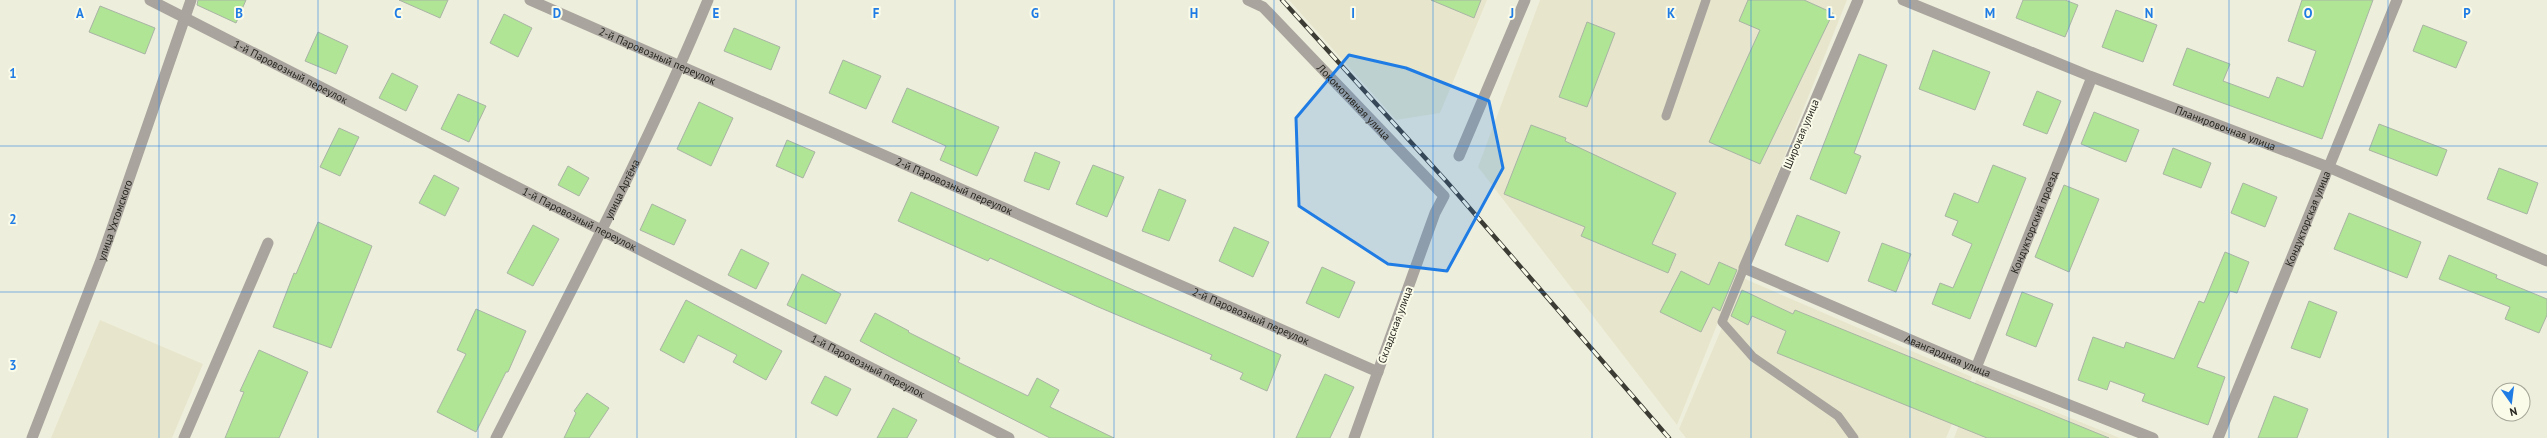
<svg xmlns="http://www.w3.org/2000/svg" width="2547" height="438" font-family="'PT Sans',sans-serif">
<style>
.built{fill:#e7e6cc}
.building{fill:#afe594;stroke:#a9b4a5}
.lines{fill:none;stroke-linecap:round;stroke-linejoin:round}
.service{stroke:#a9a59e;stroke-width:9}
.minor{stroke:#a9a59e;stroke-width:11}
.rail-casing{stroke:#3c3b34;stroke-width:4.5}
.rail{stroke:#fbfbe9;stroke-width:3;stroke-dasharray:9;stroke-linecap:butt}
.marked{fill:#1f7ce5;fill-opacity:0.2;stroke:#1f7ce5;stroke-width:3;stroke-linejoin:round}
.grid{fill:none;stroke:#1f7ce5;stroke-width:1;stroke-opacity:0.55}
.labels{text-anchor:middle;stroke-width:4;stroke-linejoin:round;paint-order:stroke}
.street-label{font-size:11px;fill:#272620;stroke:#fbfbe9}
.grid-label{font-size:13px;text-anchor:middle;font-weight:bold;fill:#1f7ce5;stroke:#fbfbe9;stroke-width:4;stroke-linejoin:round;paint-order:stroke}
</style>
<rect width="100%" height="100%" fill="#eeeedc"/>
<!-- built -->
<path class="built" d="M 1289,0 L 1487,0 L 1440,113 L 1396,120 Z
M 1540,0 L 1847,0 L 1677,425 L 1478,167 Z
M 1743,278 L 1972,377 L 1946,438 L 1686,438 L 1679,429 Z
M 100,320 L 203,364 L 172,438 L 51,438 Z
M 1976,380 L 2120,438 L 1954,438 Z"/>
<!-- building -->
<path class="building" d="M 198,0 L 246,0 L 236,23 L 197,5 Z
M 399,0 L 448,0 L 440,18 Z
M 1431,0 L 1481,0 L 1474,18 Z
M 1748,0 L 1804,0 L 1833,13 L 1760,164 L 1709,142 L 1760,30 L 1739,21 Z
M 2023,0 L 2065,0 L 2078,5 L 2065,37 L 2016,18 Z
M 2302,0 L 2373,0 L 2322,139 L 2173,85 L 2187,48 L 2230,64 L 2223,81 L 2269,98 L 2277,77 L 2303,87 L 2316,51 L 2288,41 Z
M 100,6 L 155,28 L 145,54 L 89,32 Z
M 2116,10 L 2157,25 L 2143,62 L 2102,47 Z
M 504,14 L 532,28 L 518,57 L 490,43 Z
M 1587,22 L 1615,33 L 1587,107 L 1559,97 Z
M 2423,25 L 2467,42 L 2456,68 L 2413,51 Z
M 734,28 L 780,47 L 771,70 L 724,51 Z
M 318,32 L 348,46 L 336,74 L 305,61 Z
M 1933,50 L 1990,72 L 1975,110 L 1919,89 Z
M 1859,54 L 1887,65 L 1854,153 L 1861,156 L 1846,194 L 1810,179 Z
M 843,60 L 881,76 L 866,109 L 829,93 Z
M 392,73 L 418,86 L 406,111 L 379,98 Z
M 907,88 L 999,127 L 977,176 L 940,160 L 946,146 L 892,122 Z
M 2037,91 L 2061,101 L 2047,134 L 2023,125 Z
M 458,94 L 486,106 L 469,142 L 441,129 Z
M 699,102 L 733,118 L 711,166 L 677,149 Z
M 2094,112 L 2139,130 L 2126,162 L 2081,144 Z
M 2379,124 L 2447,150 L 2437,176 L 2369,150 Z
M 1531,125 L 1566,138 L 1565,141 L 1676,193 L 1652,244 L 1676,254 L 1668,273 L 1581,236 L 1585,227 L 1504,194 Z
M 339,128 L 359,137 L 340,176 L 320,167 Z
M 787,140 L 815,152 L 803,178 L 776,166 Z
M 2173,148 L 2211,163 L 2201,188 L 2163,174 Z
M 1035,152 L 1060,162 L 1049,190 L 1024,181 Z
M 1093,165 L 1124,177 L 1107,217 L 1076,204 Z
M 1993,165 L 2026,178 L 1970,319 L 1932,304 L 1940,283 L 1953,288 L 1972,244 L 1952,235 L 1958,221 L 1945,216 L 1954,193 L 1978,203 Z
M 568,166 L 589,178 L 579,196 L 558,185 Z
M 2499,168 L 2538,183 L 2527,214 L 2487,199 Z
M 434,175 L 459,188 L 445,216 L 419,203 Z
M 2243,183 L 2277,197 L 2265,227 L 2231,213 Z
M 2064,185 L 2099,199 L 2069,272 L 2035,257 Z
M 1159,189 L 1186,200 L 1169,241 L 1142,231 Z
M 911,192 L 1281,355 L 1267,391 L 1240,379 L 1243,373 L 1210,359 L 1212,355 L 1096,306 L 990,258 L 988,261 L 898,221 Z
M 652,204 L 686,220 L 674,245 L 640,230 Z
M 2349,213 L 2421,242 L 2407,278 L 2334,249 Z
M 1797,215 L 1840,232 L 1828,262 L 1785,245 Z
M 318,222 L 372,246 L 331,348 L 273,327 L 294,273 L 296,274 Z
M 533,225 L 559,239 L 533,286 L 507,273 Z
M 1234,227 L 1269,242 L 1253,277 L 1219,261 Z
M 1882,243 L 1911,254 L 1896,292 L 1868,281 Z
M 741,249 L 769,263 L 756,289 L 728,275 Z
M 2225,252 L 2249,262 L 2237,293 L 2230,291 L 2197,367 L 2225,377 L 2208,425 L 2142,401 L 2145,394 L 2110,381 L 2107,390 L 2078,380 L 2093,337 L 2124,348 L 2126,342 L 2174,359 L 2199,301 L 2204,303 Z
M 2449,255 L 2497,275 L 2496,278 L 2547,299 L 2547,315 L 2539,333 L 2505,319 L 2510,307 L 2439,279 Z
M 1719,262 L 1737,270 L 1720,311 L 1713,307 L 1701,332 L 1660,312 L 1681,271 L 1709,285 Z
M 1322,267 L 1355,282 L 1339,318 L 1306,303 Z
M 802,274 L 841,294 L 826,324 L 787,305 Z
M 1742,290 L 1793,314 L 1795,310 L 2109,438 L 1987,438 L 1777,353 L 1786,331 L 1752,316 L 1748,325 L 1731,316 Z
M 2022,292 L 2053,304 L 2036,347 L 2006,335 Z
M 686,300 L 782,351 L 766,380 L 733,362 L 737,355 L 698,335 L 684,363 L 660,350 Z
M 2309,301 L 2337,312 L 2320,358 L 2291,348 Z
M 476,309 L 526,331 L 508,372 L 506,372 L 476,432 L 437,412 L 466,354 L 457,350 Z
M 875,313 L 909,331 L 908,332 L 960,358 L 958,362 L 1028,396 L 1037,378 L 1059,390 L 1050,407 L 1114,438 L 1050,438 L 894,359 L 860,341 Z
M 259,350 L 308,372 L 279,438 L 225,438 L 244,392 L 240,391 Z
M 1325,374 L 1354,387 L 1330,438 L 1296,438 Z
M 825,376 L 851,389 L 837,416 L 811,403 Z
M 587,393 L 609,408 L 589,438 L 564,438 L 576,413 L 574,411 Z
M 2274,396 L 2308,409 L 2297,438 L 2258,438 Z
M 893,408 L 917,420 L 907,438 L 877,438 Z"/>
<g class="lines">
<!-- service -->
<path class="service" d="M 1666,116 L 1706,0
M 1744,268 L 1722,322 L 1753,357 L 1838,416 L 1854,438"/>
<!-- minor -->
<g class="minor">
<path id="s1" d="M 150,0 L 1009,438"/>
<path id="s2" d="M 530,0 L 1378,372"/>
<path id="s3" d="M 1248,0 L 1263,7 L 1444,196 L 1435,213 L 1354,438"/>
<path id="s4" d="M 1858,0 L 1744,268 L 1976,368 L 2153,438"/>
<path id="s5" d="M 1903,0 L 2092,77 L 2328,167 L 2547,261"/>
<path d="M 1459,156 L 1525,0"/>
<path id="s6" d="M 1976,368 L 2092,77"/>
<path id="s7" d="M 32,438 L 101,260 L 191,0"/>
<path d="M 184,438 L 268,243"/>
<path id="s8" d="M 496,438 C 569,294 646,150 708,0"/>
<path id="s9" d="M 2218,438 L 2397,0"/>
</g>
<!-- rail casing -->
<g class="rail-casing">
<path id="rail" d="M 1282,0 L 1447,182 L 1669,438"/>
</g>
<!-- rail -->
<use href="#rail" class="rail"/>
</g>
<!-- marked area -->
<path class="marked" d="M 1349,55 L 1406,68 L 1489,101 L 1503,168 L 1447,271 L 1388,264 L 1299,206 L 1296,118 Z"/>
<!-- grid -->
<path class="grid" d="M 159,0 L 159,438M 318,0 L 318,438M 478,0 L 478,438M 637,0 L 637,438M 796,0 L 796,438M 955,0 L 955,438M 1114,0 L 1114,438M 1274,0 L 1274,438M 1433,0 L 1433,438M 1592,0 L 1592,438M 1751,0 L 1751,438M 1910,0 L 1910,438M 2069,0 L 2069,438M 2229,0 L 2229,438M 2388,0 L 2388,438M 0,146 L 2547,146M 0,292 L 2547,292"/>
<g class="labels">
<!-- street labels -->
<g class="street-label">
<text dy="4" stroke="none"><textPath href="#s2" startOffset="139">2-й Паровозный переулок</textPath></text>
<text dy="4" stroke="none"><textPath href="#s1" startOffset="158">1-й Паровозный переулок</textPath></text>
<text dy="4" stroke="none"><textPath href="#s3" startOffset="148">Локомотивная улица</textPath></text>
<text dy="4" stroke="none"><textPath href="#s5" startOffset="347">Планировочная улица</textPath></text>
<text transform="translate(1801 134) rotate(-67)" y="4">Широкая улица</text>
<text dy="4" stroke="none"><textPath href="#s2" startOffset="463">2-й Паровозный переулок</textPath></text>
<text dy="4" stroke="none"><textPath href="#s8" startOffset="279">улица Артёма</textPath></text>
<text dy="4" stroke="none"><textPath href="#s1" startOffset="482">1-й Паровозный переулок</textPath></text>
<text dy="4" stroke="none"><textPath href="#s9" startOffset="237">Кондукторская улица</textPath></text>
<text dy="4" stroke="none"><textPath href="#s7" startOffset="233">улица Ухтомского</textPath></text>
<text dy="4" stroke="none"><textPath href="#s6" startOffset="157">Кондукторский проезд</textPath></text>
<text dy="4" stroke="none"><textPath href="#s2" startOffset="787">2-й Паровозный переулок</textPath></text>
<text transform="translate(1395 325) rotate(-70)" y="4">Складская улица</text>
<text dy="4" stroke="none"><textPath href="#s4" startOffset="513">Авангардная улица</textPath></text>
<text dy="4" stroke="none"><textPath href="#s1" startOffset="806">1-й Паровозный переулок</textPath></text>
</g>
</g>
<g class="grid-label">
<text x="80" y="18">A</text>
<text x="239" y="18">B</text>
<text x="398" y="18">C</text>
<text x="557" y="18">D</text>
<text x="716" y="18">E</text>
<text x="876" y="18">F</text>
<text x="1035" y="18">G</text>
<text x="1194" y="18">H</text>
<text x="1353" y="18">I</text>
<text x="1512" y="18">J</text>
<text x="1671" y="18">K</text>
<text x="1831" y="18">L</text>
<text x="1990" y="18">M</text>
<text x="2149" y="18">N</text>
<text x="2308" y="18">O</text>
<text x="2467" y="18">P</text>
<text x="13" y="78">1</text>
<text x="13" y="224">2</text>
<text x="13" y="370">3</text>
</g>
<!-- north arrow -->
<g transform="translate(2511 402) rotate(166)"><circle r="19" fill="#fbfbe9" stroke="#a6a699"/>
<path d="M0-3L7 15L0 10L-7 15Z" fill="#1f7ce5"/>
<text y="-6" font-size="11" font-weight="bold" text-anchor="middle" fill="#272620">N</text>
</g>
</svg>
